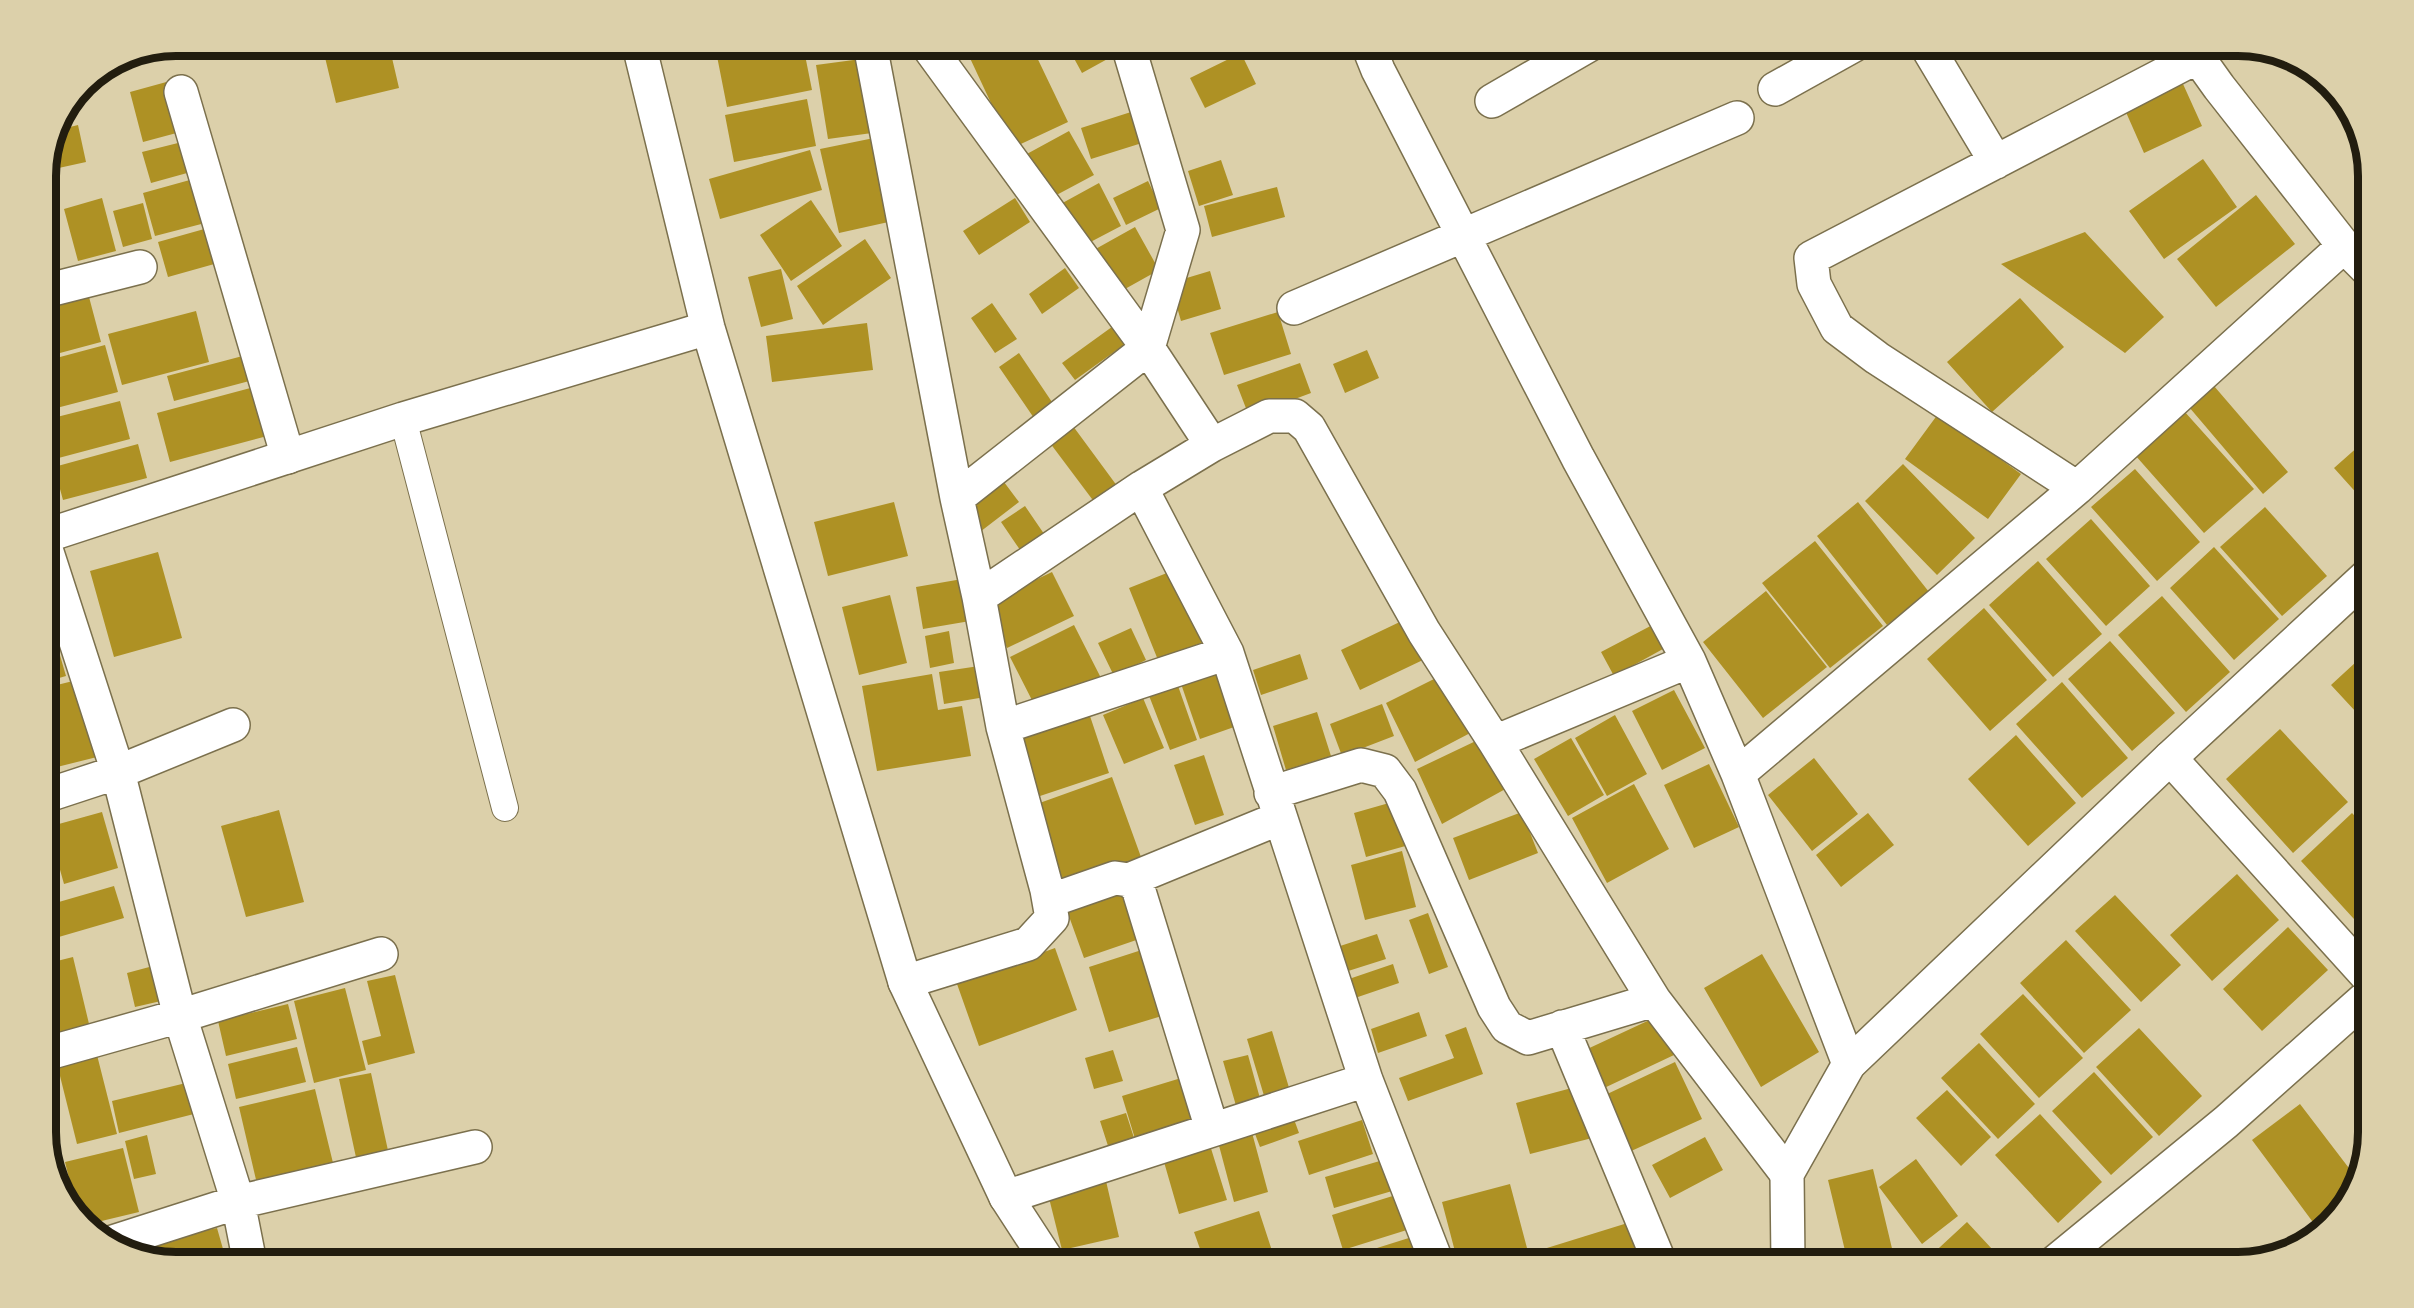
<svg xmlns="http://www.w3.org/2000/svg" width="2414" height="1308" font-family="'Fira Sans',sans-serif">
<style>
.building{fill:#ae9124}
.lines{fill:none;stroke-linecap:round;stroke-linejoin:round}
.service-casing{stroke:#7b704d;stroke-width:28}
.minor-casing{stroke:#7b704d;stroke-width:36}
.tertiary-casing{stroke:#7b704d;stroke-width:36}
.service{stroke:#fff;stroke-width:26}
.minor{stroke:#fff;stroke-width:33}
.tertiary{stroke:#fff;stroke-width:33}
.rim{fill:none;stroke:#221d0f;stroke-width:8}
</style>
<rect width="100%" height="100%" fill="#dcd0aa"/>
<!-- building -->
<path class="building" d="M 322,45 L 389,45 L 399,88 L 336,103 Z
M 722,45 L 803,45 L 812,90 L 727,107 L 715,46 Z
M 812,45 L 857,45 L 858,46 L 816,57 Z
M 948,45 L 988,45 L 957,62 Z
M 993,45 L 1031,45 L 1068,122 L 1012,148 L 969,56 Z
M 1081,45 L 1118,45 L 1122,51 L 1082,73 L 1070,51 Z
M 1241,53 L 1256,84 L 1205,108 L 1190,78 Z
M 861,59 L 872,133 L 828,139 L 816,65 Z
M 170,81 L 184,131 L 143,142 L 130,92 Z
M 2183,84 L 2202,126 L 2144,153 L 2125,110 Z
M 807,99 L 816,146 L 734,162 L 725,115 Z
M 1131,112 L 1142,143 L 1091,159 L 1081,128 Z
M 78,125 L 86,162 L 45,171 L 54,131 Z
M 1069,131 L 1094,175 L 1049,199 L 1025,155 Z
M 874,138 L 893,221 L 839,233 L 820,149 Z
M 190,140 L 198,170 L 151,183 L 142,152 Z
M 810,150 L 822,190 L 720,219 L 709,179 Z
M 2203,159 L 2237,207 L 2164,259 L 2129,211 Z
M 1221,160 L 1233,195 L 1199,206 L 1188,171 Z
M 197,178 L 209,222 L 155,236 L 143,193 Z
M 1148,181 L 1161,208 L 1126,225 L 1113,198 Z
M 1099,183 L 1121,226 L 1079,248 L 1057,206 Z
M 1277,187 L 1285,217 L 1212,237 L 1204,206 Z
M 2256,195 L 2295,244 L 2216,307 L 2177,259 Z
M 102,198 L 116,251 L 78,261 L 64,209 Z
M 1015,198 L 1030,222 L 979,255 L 963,231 Z
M 811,200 L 842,246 L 791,281 L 760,235 Z
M 143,203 L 152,239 L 123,247 L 113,211 Z
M 215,226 L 225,261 L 168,277 L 158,242 Z
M 1135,227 L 1159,270 L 1116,294 L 1092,251 Z
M 2085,232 L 2164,317 L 2125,353 L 2001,264 Z
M 865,239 L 891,278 L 823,325 L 797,286 Z
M 1065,268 L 1079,288 L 1042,314 L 1029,294 Z
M 781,269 L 793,319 L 761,327 L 748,277 Z
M 1210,271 L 1221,309 L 1181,321 L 1170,283 Z
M 89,297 L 101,342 L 45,357 L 45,308 Z
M 2020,298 L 2064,347 L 1992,412 L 1947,362 Z
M 992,303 L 1017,339 L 995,353 L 971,318 Z
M 196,311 L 209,362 L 122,385 L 108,334 Z
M 1278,312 L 1291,354 L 1224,375 L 1210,333 Z
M 867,323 L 873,370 L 772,382 L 766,336 Z
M 1116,324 L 1128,342 L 1075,380 L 1062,363 Z
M 105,345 L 118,392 L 45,411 L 45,361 Z
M 1367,350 L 1379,378 L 1345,393 L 1333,364 Z
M 254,353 L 261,378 L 174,401 L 167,376 Z
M 1019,353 L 1056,408 L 1036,421 L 999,367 Z
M 1300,363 L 1311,393 L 1249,416 L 1237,385 Z
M 258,386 L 271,435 L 170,462 L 157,413 Z
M 2214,386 L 2288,472 L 2263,494 L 2189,407 Z
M 120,401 L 130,439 L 51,460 L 45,439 L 45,420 Z
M 2184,411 L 2254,489 L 2204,533 L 2135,455 Z
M 1938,414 L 2021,474 L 1988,519 L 1905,459 Z
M 1070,422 L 1123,494 L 1101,511 L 1047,439 Z
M 2369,437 L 2369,507 L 2334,468 Z
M 138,444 L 147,478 L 63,500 L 54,467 Z
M 1903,464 L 1975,538 L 1937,575 L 1865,501 Z
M 2135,469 L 2200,542 L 2157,581 L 2091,507 Z
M 1004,482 L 1019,502 L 976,535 L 961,515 Z
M 894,502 L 908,556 L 828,576 L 814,522 Z
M 1858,502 L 1929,592 L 1887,625 L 1817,536 Z
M 1025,506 L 1053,547 L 1029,563 L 1001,522 Z
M 2265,507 L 2327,576 L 2282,616 L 2220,547 Z
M 2091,519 L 2150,586 L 2106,626 L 2046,559 Z
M 1815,541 L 1883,626 L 1830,668 L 1762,583 Z
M 2214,547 L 2279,619 L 2234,660 L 2170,588 Z
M 158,552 L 182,638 L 114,657 L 90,571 Z
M 2038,561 L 2102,634 L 2053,677 L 1989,605 Z
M 1177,569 L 1206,641 L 1158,660 L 1129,588 Z
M 1052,572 L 1074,616 L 1007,648 L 985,604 Z
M 968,578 L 976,620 L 923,629 L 916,587 Z
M 1766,591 L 1827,667 L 1763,718 L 1703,642 Z
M 890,595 L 907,663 L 859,675 L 842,607 Z
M 2162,596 L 2230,672 L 2186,712 L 2118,635 Z
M 45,604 L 66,676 L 45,682 Z
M 1984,608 L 2047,680 L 1990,731 L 1927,659 Z
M 1406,619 L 1425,659 L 1360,690 L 1341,650 Z
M 1660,621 L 1672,644 L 1614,676 L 1601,652 Z
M 1074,625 L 1101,678 L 1037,710 L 1010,657 Z
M 1131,628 L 1146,660 L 1114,676 L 1098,643 Z
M 949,631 L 954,663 L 930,668 L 925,636 Z
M 2110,641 L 2175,713 L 2132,751 L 2068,679 Z
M 2369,650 L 2369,726 L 2331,685 Z
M 1300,654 L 1308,679 L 1261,695 L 1253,670 Z
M 1215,663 L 1237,726 L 1200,739 L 1178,675 Z
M 986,665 L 991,696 L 944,704 L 939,672 Z
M 932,674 L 938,710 L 962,706 L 971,756 L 877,771 L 862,686 Z
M 1442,675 L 1474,731 L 1415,762 L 1386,703 Z
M 77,680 L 97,757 L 45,770 L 45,688 Z
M 2062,682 L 2128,758 L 2082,798 L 2016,724 Z
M 1177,683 L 1197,740 L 1170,750 L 1148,693 Z
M 1674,690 L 1705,748 L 1662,770 L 1632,711 Z
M 1143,698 L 1164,748 L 1124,764 L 1103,715 Z
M 1382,704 L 1394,736 L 1342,756 L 1330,724 Z
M 1317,712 L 1331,756 L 1286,770 L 1273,726 Z
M 1089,713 L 1109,773 L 1034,798 L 1013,739 Z
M 1615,715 L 1647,774 L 1607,796 L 1575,738 Z
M 2280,729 L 2348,802 L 2293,853 L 2226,779 Z
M 2016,735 L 2076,803 L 2028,846 L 1968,779 Z
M 1571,738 L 1604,795 L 1568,816 L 1534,759 Z
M 1480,739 L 1509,787 L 1442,824 L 1417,769 Z
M 1204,755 L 1224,815 L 1195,825 L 1174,765 Z
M 1814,758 L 1858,814 L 1812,851 L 1768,795 Z
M 1709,764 L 1739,827 L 1694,848 L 1664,785 Z
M 1112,777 L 1141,857 L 1063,885 L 1034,805 Z
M 1634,784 L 1669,849 L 1607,883 L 1572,818 Z
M 2369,797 L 2369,826 L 2355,810 Z
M 1396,801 L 1409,845 L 1366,857 L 1354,813 Z
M 279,810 L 304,902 L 246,917 L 221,826 Z
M 102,812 L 118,868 L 64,884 L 48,827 Z
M 1522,812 L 1538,853 L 1469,880 L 1453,838 Z
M 1868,813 L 1894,845 L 1841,887 L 1816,855 Z
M 2352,813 L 2369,831 L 2369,926 L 2364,930 L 2301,861 Z
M 1402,851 L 1416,907 L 1365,920 L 1351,865 Z
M 2237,874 L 2279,920 L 2212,981 L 2170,935 Z
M 1130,884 L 1148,936 L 1084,958 L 1066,908 Z
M 114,886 L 124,918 L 45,941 L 45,906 Z
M 2115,895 L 2181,965 L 2141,1002 L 2075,931 Z
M 1428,913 L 1448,967 L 1429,974 L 1409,920 Z
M 2288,927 L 2328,970 L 2262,1031 L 2223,989 Z
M 1377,934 L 1386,959 L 1345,972 L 1337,947 Z
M 2066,940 L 2131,1010 L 2084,1053 L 2020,983 Z
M 1154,946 L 1175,1012 L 1109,1032 L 1089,967 Z
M 1055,948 L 1077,1010 L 979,1046 L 957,984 Z
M 1762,954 L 1819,1052 L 1761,1087 L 1704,988 Z
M 73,957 L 90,1028 L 45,1038 L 45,964 Z
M 1393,964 L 1399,983 L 1355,998 L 1349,979 Z
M 153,966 L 161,1001 L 135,1007 L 127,973 Z
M 395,975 L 415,1053 L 368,1065 L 362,1041 L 381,1036 L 367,981 Z
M 345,988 L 366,1070 L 314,1083 L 294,1001 Z
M 2023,994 L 2083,1058 L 2039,1098 L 1980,1034 Z
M 288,1004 L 297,1039 L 226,1056 L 218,1021 Z
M 1419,1012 L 1427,1036 L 1378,1053 L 1371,1029 Z
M 1656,1017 L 1674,1055 L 1602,1089 L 1583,1051 Z
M 1466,1027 L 1483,1074 L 1408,1101 L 1399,1078 L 1454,1058 L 1445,1035 Z
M 2139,1028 L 2202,1096 L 2159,1136 L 2096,1067 Z
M 1272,1031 L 1290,1091 L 1265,1099 L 1247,1039 Z
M 1979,1043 L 2035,1104 L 1998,1139 L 1941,1078 Z
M 297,1047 L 306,1082 L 236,1099 L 228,1064 Z
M 1113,1050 L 1123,1081 L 1094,1089 L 1085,1058 Z
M 97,1055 L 117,1134 L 77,1144 L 57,1064 Z
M 1248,1055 L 1261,1102 L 1237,1109 L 1223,1061 Z
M 1675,1062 L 1702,1119 L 1629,1152 L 1603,1096 Z
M 2094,1072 L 2153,1137 L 2111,1175 L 2052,1111 Z
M 371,1073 L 389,1155 L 357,1162 L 339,1079 Z
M 1191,1075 L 1204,1121 L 1136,1142 L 1122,1096 Z
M 186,1083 L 194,1114 L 119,1133 L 112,1101 Z
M 1583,1085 L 1596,1137 L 1530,1154 L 1516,1103 Z
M 315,1089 L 334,1167 L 257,1184 L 239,1107 Z
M 1947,1090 L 1991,1137 L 1961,1166 L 1916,1118 Z
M 2300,1104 L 2358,1180 L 2355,1191 L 2343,1204 L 2315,1225 L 2252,1140 Z
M 1291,1111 L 1299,1133 L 1260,1147 L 1252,1126 Z
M 1126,1113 L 1135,1141 L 1109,1149 L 1100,1121 Z
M 2040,1114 L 2102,1182 L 2058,1223 L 1995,1155 Z
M 1362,1120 L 1373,1154 L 1309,1175 L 1298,1141 Z
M 1251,1129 L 1268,1192 L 1234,1202 L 1217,1138 Z
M 147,1135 L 156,1174 L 134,1179 L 125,1141 Z
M 1705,1137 L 1723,1170 L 1670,1198 L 1652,1165 Z
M 1209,1142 L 1227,1200 L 1179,1214 L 1162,1155 Z
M 123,1148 L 139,1212 L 89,1224 L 78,1215 L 65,1162 Z
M 1390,1158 L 1399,1189 L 1334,1208 L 1325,1177 Z
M 1916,1159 L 1958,1216 L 1922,1244 L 1879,1187 Z
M 1873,1169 L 1895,1261 L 1886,1263 L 1848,1263 L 1828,1180 Z
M 1106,1181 L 1119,1237 L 1062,1250 L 1048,1194 Z
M 1510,1184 L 1527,1248 L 1470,1263 L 1458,1263 L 1442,1202 Z
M 1399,1194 L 1410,1229 L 1343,1250 L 1332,1215 Z
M 1259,1211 L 1276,1263 L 1205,1263 L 1194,1232 Z
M 1634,1221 L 1647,1263 L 1537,1263 L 1534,1252 Z
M 1967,1222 L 2005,1263 L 1929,1263 L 1926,1260 Z
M 217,1228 L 227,1263 L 175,1263 L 147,1256 L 143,1244 Z
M 1412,1237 L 1421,1263 L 1382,1263 L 1377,1248 Z
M 1375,1254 L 1378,1263 L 1349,1263 L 1349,1262 Z"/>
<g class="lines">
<!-- service casing -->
<g class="service-casing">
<path id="service" d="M 403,419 L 505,808"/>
</g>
<!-- minor casing -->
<g class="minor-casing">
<path id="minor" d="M 870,45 L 957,498 L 979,597 L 1003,727 L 1047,890 L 1052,918 L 1028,944 L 905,982
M 927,45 L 1148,348 L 1212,445
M 1368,45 L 1378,70 L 1578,458 L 1689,661 L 1738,774 L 1849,1064
M 1926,45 L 1996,162
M 2189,45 L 2219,87 L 2344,246 L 2369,271
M 1775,89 L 1854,45
M 181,92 L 288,457
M 1492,101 L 1589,45
M 45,291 L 140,267
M 1294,308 L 1737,118
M 1141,488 L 1227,653 L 1366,1080 L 1437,1263
M 2077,488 L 1877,358 L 1837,328 L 1814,284 L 1811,258 L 2197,57
M 957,498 L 1148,348 L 1183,230 L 1128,45
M 45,546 L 118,772 L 180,1016 L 238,1202 L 250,1263
M 979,597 L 1141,488 L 1212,445 L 1269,416 L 1295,416 L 1309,428 L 1424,632 L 1495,742 L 1654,1000 L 1787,1174
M 1003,727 L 1227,653
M 1495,742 L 1689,661
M 2170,758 L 2369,978
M 1738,774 L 2077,488 L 2344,246
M 1271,793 L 1361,765 L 1385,771 L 1400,791 L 1494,1007 L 1507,1027 L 1528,1038 L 1654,1000
M 45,796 L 118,772 L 233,725
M 1129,880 L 1280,818
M 1049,901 L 1115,878 L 1129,880 L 1138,888 L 1212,1129
M 1562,1027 L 1660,1263
M 45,1054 L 180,1016 L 381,954
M 1006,1197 L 1366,1080
M 110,1243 L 238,1202 L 475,1147
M 2054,1263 L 2226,1122 L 2369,995"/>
</g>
<!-- tertiary casing -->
<g class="tertiary-casing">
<path id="tertiary" d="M 639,45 L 708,328 L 905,982 L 1006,1197 L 1049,1263
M 45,536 L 403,419 L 708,328
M 1788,1263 L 1787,1174 L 1849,1064 L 2170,758 L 2369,574"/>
</g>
<!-- service -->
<use href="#service" class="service"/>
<!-- minor -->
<use href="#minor" class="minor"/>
<!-- tertiary -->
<use href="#tertiary" class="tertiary"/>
</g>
<!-- crop -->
<path d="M0 0H2414V1308H0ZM176 56H2238A120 120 0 0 1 2358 176V1132A120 120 0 0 1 2238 1252H176A120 120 0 0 1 56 1132V176A120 120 0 0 1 176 56Z" fill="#dcd0aa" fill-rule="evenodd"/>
<path class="rim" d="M176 56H2238A120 120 0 0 1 2358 176V1132A120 120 0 0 1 2238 1252H176A120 120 0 0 1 56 1132V176A120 120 0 0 1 176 56Z"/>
</svg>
